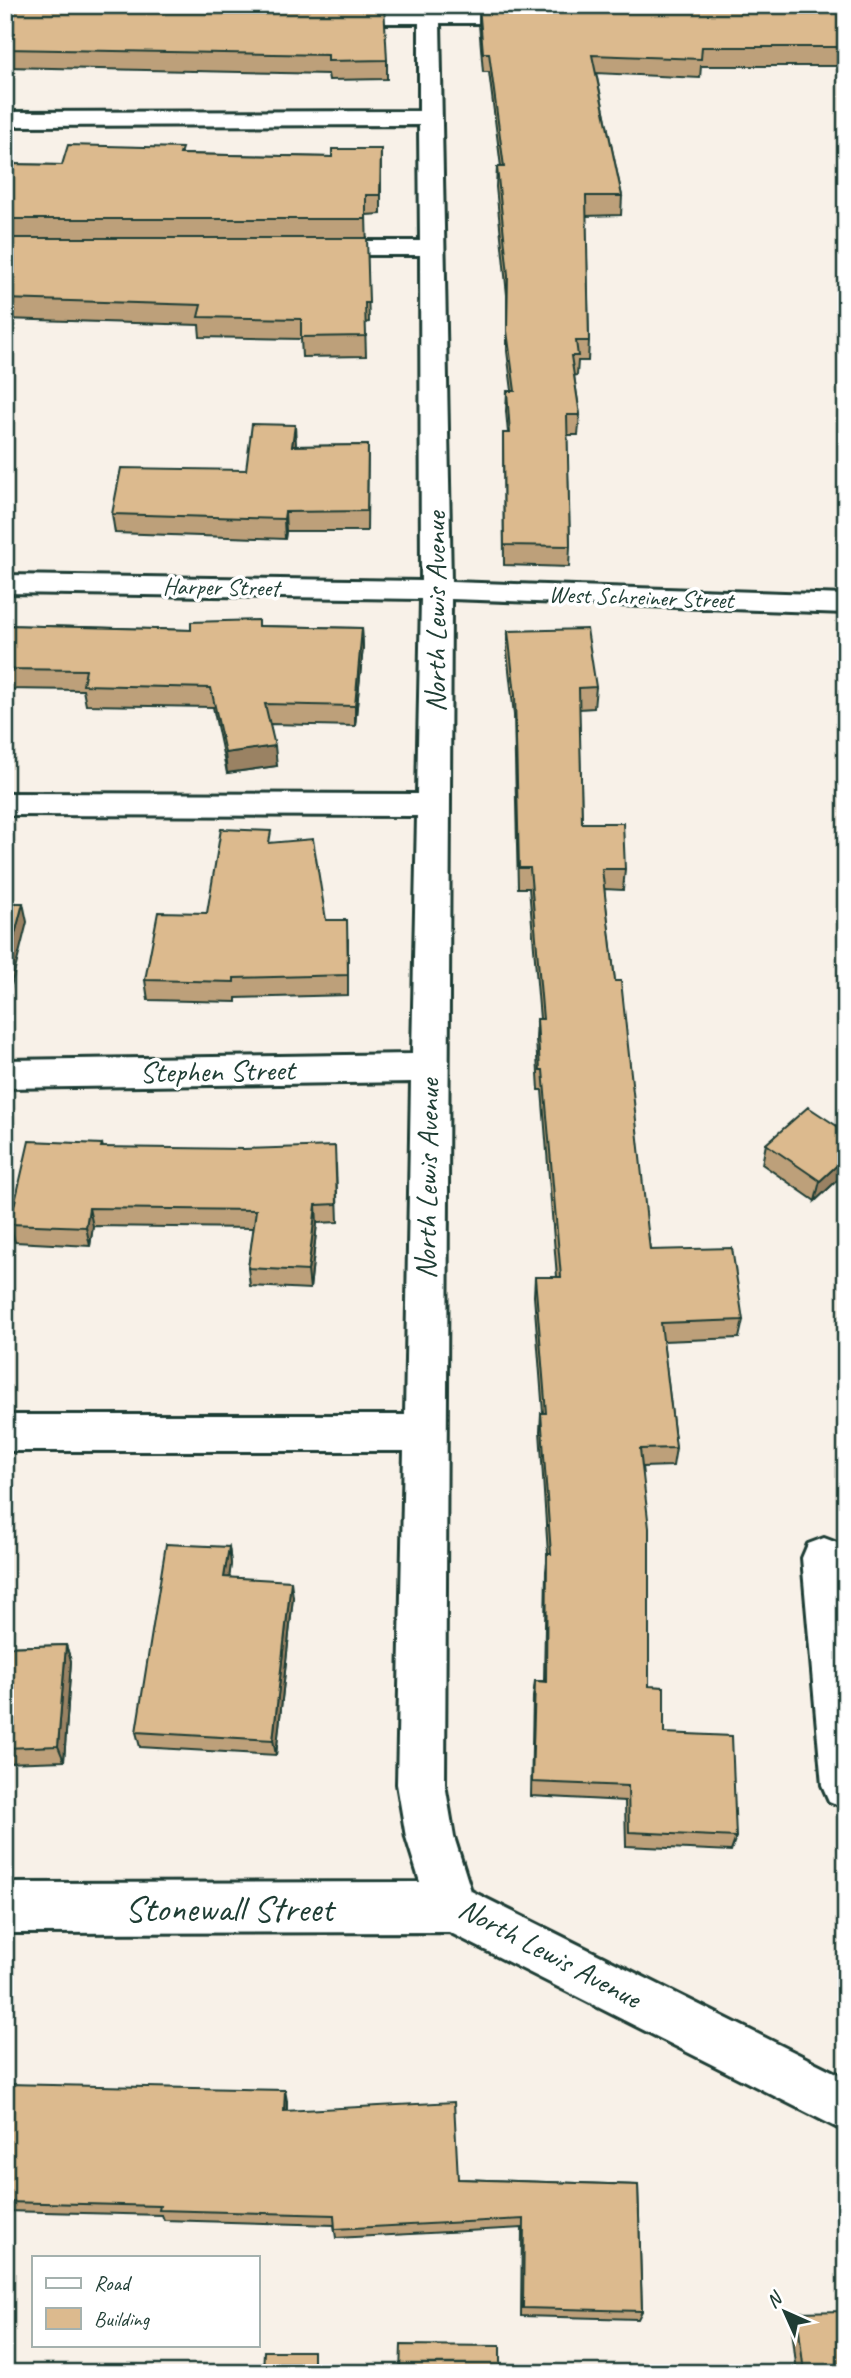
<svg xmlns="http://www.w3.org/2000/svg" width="851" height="2378" font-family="Caveat,sans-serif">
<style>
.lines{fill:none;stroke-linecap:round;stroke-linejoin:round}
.minor-casing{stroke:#1f3d34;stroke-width:6}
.minor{fill:#fff;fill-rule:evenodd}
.wall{fill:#bda07a;stroke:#1f3d34;stroke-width:2}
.shaded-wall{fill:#9a8263;stroke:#1f3d34;stroke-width:2}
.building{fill:#dcba8e;stroke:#1f3d34;stroke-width:2}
.labels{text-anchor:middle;stroke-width:7;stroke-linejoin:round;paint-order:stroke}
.far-street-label{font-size:24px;fill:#1f3d34;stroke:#fff}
.street-label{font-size:30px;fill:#1f3d34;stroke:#fff}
.near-street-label{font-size:37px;fill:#1f3d34;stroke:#fff}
</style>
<rect width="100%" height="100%" fill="#f8f1e8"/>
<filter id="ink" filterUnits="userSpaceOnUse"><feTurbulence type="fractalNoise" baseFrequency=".0143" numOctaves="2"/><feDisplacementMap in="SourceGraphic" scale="14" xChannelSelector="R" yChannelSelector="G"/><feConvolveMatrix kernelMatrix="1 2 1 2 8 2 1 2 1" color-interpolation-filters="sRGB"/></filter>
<g filter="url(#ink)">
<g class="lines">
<defs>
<path id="minor" d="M 419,5 L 439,5 L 440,11 L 532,11 L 543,17 L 532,23 L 440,23 L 451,582 L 846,595 L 846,613 L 451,599 L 445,1784 L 454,1837 L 471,1891 L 846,2078 L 846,2132 L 449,1932 L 5,1933 L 5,1883 L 420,1882 L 406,1837 L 397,1784 L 404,1451 L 5,1451 L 5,1415 L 405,1415 L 411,1082 L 5,1088 L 5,1060 L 412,1054 L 417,816 L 5,815 L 5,793 L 417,794 L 421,599 L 5,593 L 5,575 L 421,581 L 420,255 L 314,255 L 305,253 L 302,248 L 305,243 L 314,241 L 420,241 L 419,125 L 5,126 L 5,112 L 419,111 L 419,23 L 333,23 L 322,17 L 333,11 L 419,11 Z
M 824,1538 L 840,1544 L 846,1557 L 846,1808 L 829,1801 L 822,1785 L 802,1558 L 808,1544 Z"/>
</defs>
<use href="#minor" class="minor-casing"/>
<use href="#minor" class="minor"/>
</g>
<path class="wall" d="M 5,5 L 387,60 L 387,79 L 329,80 L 328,74 L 5,67 Z
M 478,5 L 846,5 L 846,66 L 701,66 L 700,78 L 596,73 L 622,196 L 621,215 L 586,216 L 589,341 L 588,361 L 578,361 L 577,375 L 574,376 L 580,415 L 578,435 L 567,435 L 570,546 L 569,567 L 504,565 L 503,433 L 508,433 L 506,411 L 507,391 L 512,391 L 507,351 L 507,295 L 496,187 L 497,167 L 501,167 L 489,72 L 483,72 L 479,24 L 479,6 L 478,6 Z
M 381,149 L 381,214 L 366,215 L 369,322 L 365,323 L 366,356 L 302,357 L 301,339 L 200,337 L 199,325 L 5,319 L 5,164 L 62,165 L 182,154 L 332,157 Z
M 368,445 L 367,531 L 286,531 L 285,539 L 115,533 L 112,514 L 246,470 L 296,446 Z
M 5,625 L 191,630 L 258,626 L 362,628 L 363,647 L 355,726 L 270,724 L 277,766 L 227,773 L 213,707 L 86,705 L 83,690 L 5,689 Z
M 508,631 L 596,687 L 594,708 L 579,709 L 582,823 L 625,869 L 623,890 L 604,889 L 615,981 L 650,1250 L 743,1320 L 739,1338 L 663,1341 L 676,1448 L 673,1466 L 642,1467 L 649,1686 L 664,1733 L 736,1837 L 731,1851 L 626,1846 L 625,1801 L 531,1796 L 533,1697 L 535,1681 L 544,1681 L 546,1571 L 548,1554 L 540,1431 L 541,1413 L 543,1413 L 534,1296 L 535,1277 L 557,1277 L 542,1090 L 539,1090 L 536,1039 L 537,1019 L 540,1019 L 529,888 L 518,888 L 514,715 L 507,652 Z
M 272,843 L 326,920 L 348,939 L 348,995 L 236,998 L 236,1002 L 148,1000 L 145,980 Z
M 846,1132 L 846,1172 L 815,1201 L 762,1164 L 766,1144 Z
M 102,1144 L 103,1147 L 336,1164 L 338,1222 L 317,1223 L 310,1289 L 250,1286 L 248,1268 L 254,1228 L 93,1226 L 90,1246 L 15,1242 L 10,1224 Z
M 229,1547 L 231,1564 L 229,1577 L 293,1597 L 276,1755 L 140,1747 L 136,1732 Z
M 66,1645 L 71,1661 L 64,1761 L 5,1763 L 5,1647 Z
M 5,2084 L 287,2101 L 287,2111 L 458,2179 L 638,2185 L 642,2311 L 638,2319 L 521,2316 L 522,2228 L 336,2238 L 334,2225 L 164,2220 L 162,2215 L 5,2211 Z
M 797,2312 L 846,2373 L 797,2373 L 791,2320 Z"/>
<path class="shaded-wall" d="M 295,425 L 296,444 L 293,466 L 292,446 Z
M 285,512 L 286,531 L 285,539 L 284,519 Z
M 362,628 L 363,647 L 355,726 L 355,706 Z
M 275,746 L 277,766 L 227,773 L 225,753 Z
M 23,903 L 27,922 L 6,1006 L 5,973 Z
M 846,1157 L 846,1172 L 815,1201 L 820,1181 Z
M 316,1205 L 317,1223 L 310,1289 L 308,1271 Z
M 89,1208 L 93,1226 L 90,1246 L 86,1227 Z
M 229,1547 L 231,1564 L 227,1594 L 224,1577 Z
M 291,1581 L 293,1597 L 276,1755 L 273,1740 Z
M 66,1645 L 71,1661 L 64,1761 L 58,1746 Z
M 285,2090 L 287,2101 L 286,2122 L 284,2111 Z"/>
<path class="building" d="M 5,5 L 384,5 L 387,60 L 328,61 L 328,55 L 5,49 Z
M 479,5 L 846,5 L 846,47 L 702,47 L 701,59 L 592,55 L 622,196 L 586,196 L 589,341 L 576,341 L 578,356 L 571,356 L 580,415 L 567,415 L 570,546 L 504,545 L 503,433 L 510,433 L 507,391 L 515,391 L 507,331 L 508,275 L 497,167 L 504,167 L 489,53 L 483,53 Z
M 68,145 L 182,148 L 180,154 L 332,157 L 332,149 L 381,149 L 380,195 L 366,195 L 366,219 L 5,219 L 5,164 L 62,165 Z
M 5,238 L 367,238 L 369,303 L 365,303 L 366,336 L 301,337 L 301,319 L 198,317 L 201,305 L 5,299 Z
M 252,424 L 295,425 L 292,446 L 368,445 L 367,511 L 285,512 L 284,519 L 112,514 L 121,468 L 246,470 Z
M 258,620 L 258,626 L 362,628 L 355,706 L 265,704 L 275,746 L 225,753 L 211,688 L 83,685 L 86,670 L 5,669 L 5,625 L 191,630 L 191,622 Z
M 587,629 L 596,687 L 579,688 L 582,823 L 623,823 L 625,869 L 602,869 L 615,981 L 621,981 L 650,1250 L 732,1248 L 743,1320 L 661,1323 L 676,1448 L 640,1449 L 649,1528 L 649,1686 L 664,1687 L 664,1733 L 732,1736 L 736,1837 L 629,1832 L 628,1786 L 532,1782 L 535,1681 L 546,1682 L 547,1554 L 551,1554 L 541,1413 L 546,1413 L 535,1277 L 561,1277 L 543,1070 L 540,1070 L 537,1019 L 543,1019 L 530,868 L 519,868 L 515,695 L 508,631 Z
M 221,829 L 271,831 L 269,843 L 313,839 L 326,920 L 347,920 L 348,975 L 234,978 L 234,982 L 145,980 L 158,912 L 207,913 Z
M 5,903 L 23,903 L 5,973 Z
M 808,1107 L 846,1132 L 846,1157 L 820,1181 L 766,1144 Z
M 29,1141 L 102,1144 L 101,1147 L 244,1149 L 335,1146 L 337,1204 L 316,1205 L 308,1271 L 248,1268 L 256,1210 L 89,1208 L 86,1227 L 10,1224 Z
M 166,1544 L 229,1547 L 224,1577 L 291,1581 L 273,1740 L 136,1732 Z
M 66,1645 L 58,1746 L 5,1748 L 5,1647 Z
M 5,2084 L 285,2090 L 284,2111 L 454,2102 L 458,2179 L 638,2185 L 642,2311 L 523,2308 L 524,2219 L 335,2229 L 334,2215 L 159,2210 L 160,2206 L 5,2202 Z
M 846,2311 L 846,2373 L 804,2373 L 797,2312 Z
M 401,2345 L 500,2346 L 500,2373 L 400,2373 Z
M 264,2351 L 313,2351 L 313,2373 L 263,2373 Z"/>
</g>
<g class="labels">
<g class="far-street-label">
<text transform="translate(221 587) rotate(1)" y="8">Harper Street</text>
<text transform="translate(641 597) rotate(2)" y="8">West Schreiner Street</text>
</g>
<g class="street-label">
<text transform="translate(435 612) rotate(-90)" y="10">North Lewis Avenue</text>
<text transform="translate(217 1071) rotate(-1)" y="10">Stephen Street</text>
<text transform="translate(427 1179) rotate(-89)" y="10">North Lewis Avenue</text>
<text transform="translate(550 1953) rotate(28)" y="10">North Lewis Avenue</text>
</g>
<g class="near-street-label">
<text x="229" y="1921">Stonewall Street</text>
</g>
</g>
<rect width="851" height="2378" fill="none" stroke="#fff" stroke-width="28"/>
<rect x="14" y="14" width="823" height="2350" fill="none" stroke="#1f3d34" stroke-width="2.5" filter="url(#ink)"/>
<rect x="32" y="2256" width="228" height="91" fill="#ffffff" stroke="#a5b1ae" stroke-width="2"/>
<rect x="46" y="2278" width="35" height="10" fill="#ffffff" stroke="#a5b1ae" stroke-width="2"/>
<text x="94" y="2290" font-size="21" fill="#1f3d34">Road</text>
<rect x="46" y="2308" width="35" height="21" fill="#dcba8e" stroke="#a5b1ae" stroke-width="2"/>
<text x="94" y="2326" font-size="21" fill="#1f3d34">Building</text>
<g transform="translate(785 2312) rotate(315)" stroke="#ffffff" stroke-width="5" paint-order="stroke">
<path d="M0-5L12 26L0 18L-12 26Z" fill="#1f3d34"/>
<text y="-10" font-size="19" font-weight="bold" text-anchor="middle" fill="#1f3d34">N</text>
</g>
</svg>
